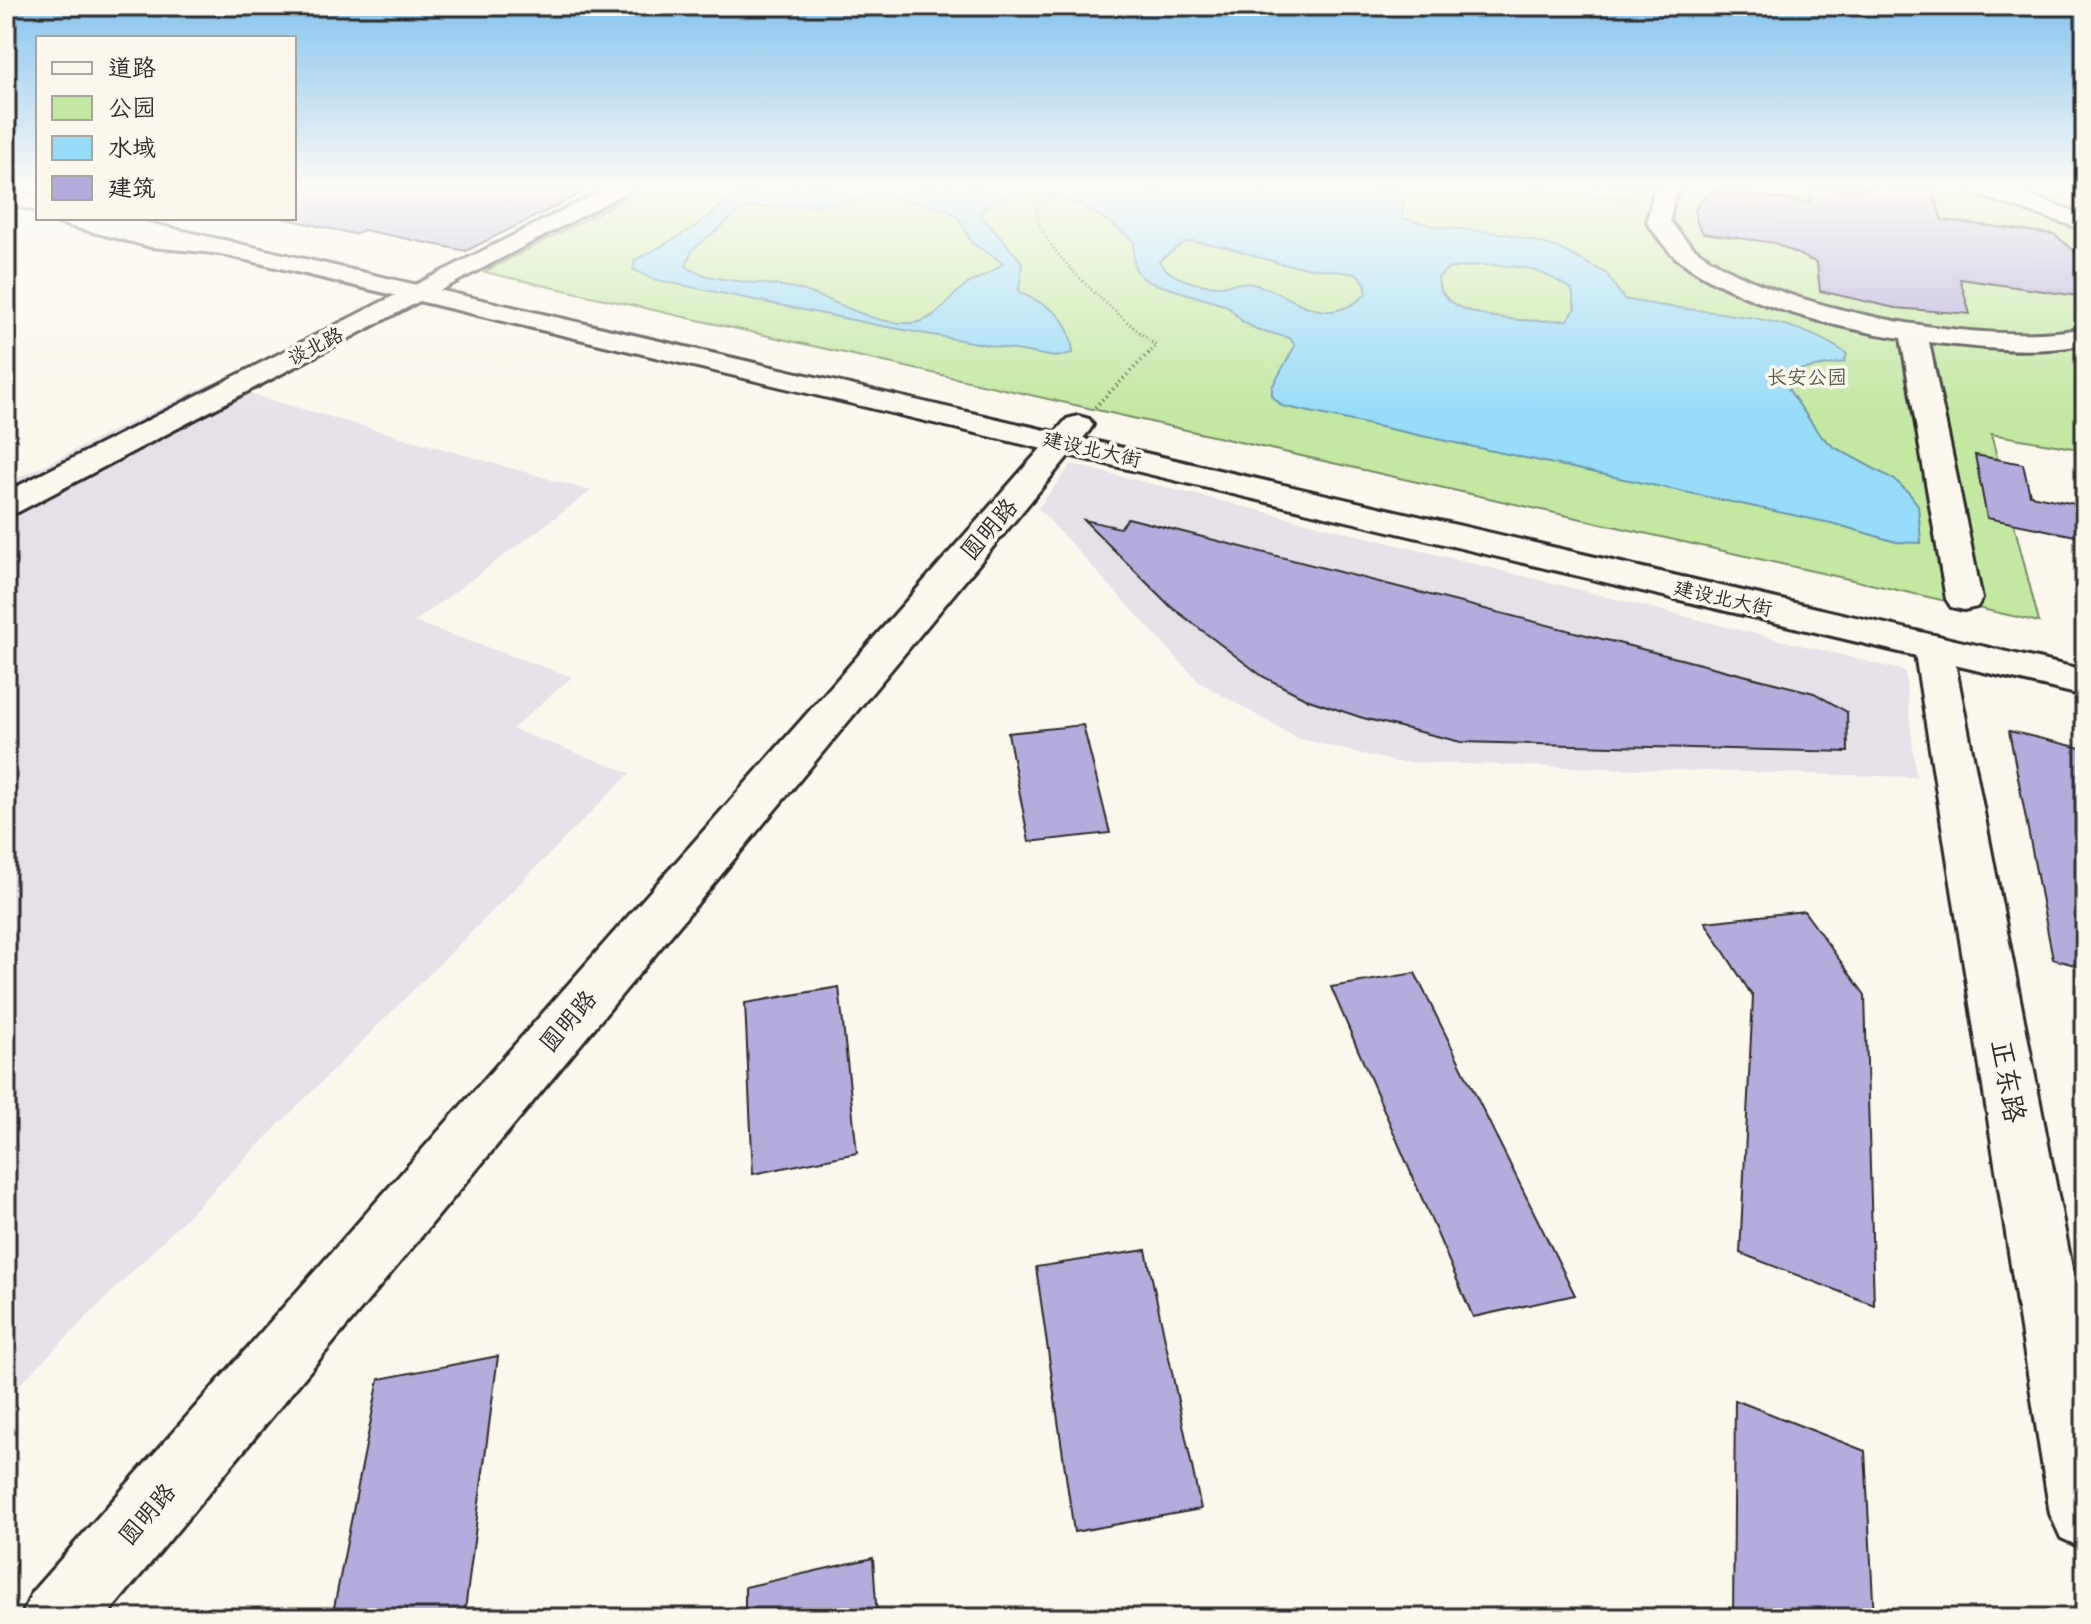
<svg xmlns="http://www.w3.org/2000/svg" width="2091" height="1624" font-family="'Shantell Sans','LXGW WenKai TC',sans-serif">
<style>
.built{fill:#e6e0e8}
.green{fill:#c2e8a2;stroke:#768a66;stroke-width:2}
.water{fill:#97dbf9;stroke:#6c95a7;stroke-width:2;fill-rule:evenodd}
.building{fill:#b5acde;stroke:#2b2b2b;stroke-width:2}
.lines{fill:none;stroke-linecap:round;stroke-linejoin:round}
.minor-casing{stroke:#2b2b2b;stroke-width:6}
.major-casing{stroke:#2b2b2b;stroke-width:6}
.path-far1{stroke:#2b2b2b;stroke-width:3;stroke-dasharray:1 3;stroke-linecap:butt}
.path{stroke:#2b2b2b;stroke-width:4;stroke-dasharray:1 4;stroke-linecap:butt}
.minor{fill:#fbf7ec;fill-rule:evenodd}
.major{fill:#fbf7ec;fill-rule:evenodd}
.labels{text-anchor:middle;stroke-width:7;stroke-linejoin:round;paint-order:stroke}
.far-street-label{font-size:20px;fill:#2b2b2b;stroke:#fbf7ec}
.far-park-label{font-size:20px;fill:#515a49;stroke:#fbf7ec}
.street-label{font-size:24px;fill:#2b2b2b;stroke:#fbf7ec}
.near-street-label{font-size:28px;fill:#2b2b2b;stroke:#fbf7ec}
</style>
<rect width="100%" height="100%" fill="#fbf7ec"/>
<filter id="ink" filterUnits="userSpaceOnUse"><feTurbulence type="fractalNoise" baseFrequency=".0125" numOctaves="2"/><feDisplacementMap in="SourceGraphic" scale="16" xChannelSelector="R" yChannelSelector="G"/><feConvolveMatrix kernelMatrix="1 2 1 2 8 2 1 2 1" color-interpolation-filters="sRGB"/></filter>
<g filter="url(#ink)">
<path class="built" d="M 211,383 L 591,491 L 414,622 L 572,677 L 512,729 L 630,773 L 6,1398 L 6,484 Z
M 1072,464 L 1905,671 L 1916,777 L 1396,762 L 1297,738 L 1199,682 L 1038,508 Z"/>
<path class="green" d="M 646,188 L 2085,188 L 2085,450 L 1991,434 L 2039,622 L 484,272 Z"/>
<path class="water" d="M 731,188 L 1072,188 C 1112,196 1132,188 1170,188 C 1232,188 1294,190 1355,192 C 1372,193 1387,188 1404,188 L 1402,218 L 1434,226 L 1507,234 L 1556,247 L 1606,273 L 1624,299 C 1699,316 1783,308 1847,354 L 1844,362 L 1794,371 L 1787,379 L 1789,390 L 1820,435 L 1834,447 L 1895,480 L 1909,493 L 1918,505 L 1921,543 L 1896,542 L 1835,524 L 1282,406 L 1272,396 L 1272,387 L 1295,346 L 1290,338 L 1256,329 L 1243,322 L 1227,306 L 1149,282 C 1131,272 1133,260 1134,242 C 1095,206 1026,170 980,212 L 983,218 L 1022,262 L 1019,292 C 1051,308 1069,313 1073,353 L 1055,357 L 882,326 L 652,279 L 633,269 L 635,260 C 670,242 707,224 733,193 ZM 884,195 L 950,211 L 960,220 L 972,243 L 1003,263 C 992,274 979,277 966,285 C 947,298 938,321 912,323 C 871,326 833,297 794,288 C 767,282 706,283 686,266 L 692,250 L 744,208 L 831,204 ZM 1192,241 L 1226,247 L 1282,264 L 1357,274 L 1366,284 L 1366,294 C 1320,337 1287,285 1244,283 C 1236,282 1228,286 1219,286 C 1199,286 1169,279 1159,261 L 1182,244 ZM 1481,265 C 1524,266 1536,266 1572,290 L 1575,309 L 1567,320 C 1535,322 1438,322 1438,278 L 1447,269 Z"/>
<path class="building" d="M 294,188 L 592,188 L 466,251 L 364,230 L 354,234 L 282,218 L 294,218 Z
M 1810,188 L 1922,188 L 1933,191 L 1942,220 L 2054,234 L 2085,260 L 2085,297 L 1960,279 L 1970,314 L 1895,308 L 1820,291 L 1817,263 L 1775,243 L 1703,233 L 1697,223 L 1695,211 L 1700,201 L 1714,190 L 1811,203 Z
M 1975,455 L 2023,464 L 2030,495 L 2085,506 L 2085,538 L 1987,518 Z
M 1128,518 L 1814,693 L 1847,712 L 1848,752 L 1461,742 L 1363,718 L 1309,700 L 1262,676 L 1170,606 L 1084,520 L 1120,528 Z
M 1083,725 L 1110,833 L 1029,842 L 1008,733 Z
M 2009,731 L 2085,749 L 2085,968 L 2053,959 Z
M 1804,911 L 1865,995 L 1874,1305 L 1740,1253 L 1753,997 L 1705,922 Z
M 1415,973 L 1575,1295 L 1473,1317 L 1331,987 Z
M 839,987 L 857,1153 L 753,1174 L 745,1003 Z
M 1146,1250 L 1201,1509 L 1074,1532 L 1036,1267 Z
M 498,1356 L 464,1618 L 332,1618 L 379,1379 Z
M 1735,1400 L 1865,1451 L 1874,1618 L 1733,1618 Z
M 873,1558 L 877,1618 L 745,1618 L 745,1587 Z"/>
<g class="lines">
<defs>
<path id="minor" d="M 607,188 L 635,188 L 18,512 L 6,515 L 6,492 Z
M 1658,188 L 1685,188 L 1674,197 L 1670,221 C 1677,230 1685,241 1694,248 C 1773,310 1988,348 2085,328 L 2085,344 C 2035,355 1979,348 1929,342 L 1982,599 L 1977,607 L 1964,610 L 1951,607 L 1946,599 L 1901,338 C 1830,327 1737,303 1679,260 C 1666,250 1656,235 1647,222 L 1653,194 Z
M 1969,188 L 2007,188 L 2085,215 L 2085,230 L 1972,193 Z
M 55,218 L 93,218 L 151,233 L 224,240 L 232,242 L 236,247 L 232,252 L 224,254 L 151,247 L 58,223 Z
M 1078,416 L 1089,419 L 1093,425 L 1089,431 L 105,1618 L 21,1618 L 32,1592 L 1067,419 Z
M 1933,635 L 1946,638 L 1952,647 L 2085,1335 L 2085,1549 L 2061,1538 L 2050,1514 L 1914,647 L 1920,638 Z"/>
<path id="major" d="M 6,190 L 38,197 L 38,211 L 6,204 Z
M 87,218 L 127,218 L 2085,670 L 2085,696 L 98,225 L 90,223 Z"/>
</defs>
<use href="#minor" class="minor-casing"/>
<use href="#major" class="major-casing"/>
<path class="path-far1" d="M 1066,188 L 1038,205 C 1025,241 1129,323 1156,346 L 1147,355
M 1507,188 L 1638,199"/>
<path class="path" d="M 1095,407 L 1149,353"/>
<use href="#minor" class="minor"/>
<use href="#major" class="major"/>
</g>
</g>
<linearGradient id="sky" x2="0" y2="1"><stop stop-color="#87c4ef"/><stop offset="0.45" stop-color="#fdfbf6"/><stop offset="1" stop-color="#fdfbf6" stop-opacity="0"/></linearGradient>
<rect width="2091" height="416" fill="url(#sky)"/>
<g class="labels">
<g class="far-street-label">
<text transform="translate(315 346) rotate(-27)" y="7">谈北路</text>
<text transform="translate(1092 449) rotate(13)" y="7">建设北大街</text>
<text transform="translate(1723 598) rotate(13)" y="7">建设北大街</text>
</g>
<g class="far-park-label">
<text x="1807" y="384">长安公园</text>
</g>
<g class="street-label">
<text transform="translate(989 529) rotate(-49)" y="8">圆明路</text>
<text transform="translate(568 1021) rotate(-49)" y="8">圆明路</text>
<text transform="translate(147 1514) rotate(-49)" y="8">圆明路</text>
</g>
<g class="near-street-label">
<text transform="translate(2009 1081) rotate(80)" y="10">正东路</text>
</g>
</g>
<rect width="2091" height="1624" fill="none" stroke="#fbf7ec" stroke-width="32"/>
<rect x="16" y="16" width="2059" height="1592" fill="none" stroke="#2b2b2b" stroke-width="3" filter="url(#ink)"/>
<rect x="36" y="36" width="260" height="184" fill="#fbf7ec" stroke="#a8a59f" stroke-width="2"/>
<rect x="52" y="62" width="40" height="12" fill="#fbf7ec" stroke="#a8a59f" stroke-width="2"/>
<text x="108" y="76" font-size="24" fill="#2b2b2b">道路</text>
<rect x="52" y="96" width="40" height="24" fill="#c2e8a2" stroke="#a8a59f" stroke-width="2"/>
<text x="108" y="116" font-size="24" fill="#2b2b2b">公园</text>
<rect x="52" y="136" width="40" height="24" fill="#97dbf9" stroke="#a8a59f" stroke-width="2"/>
<text x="108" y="156" font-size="24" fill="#2b2b2b">水域</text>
<rect x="52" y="176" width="40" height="24" fill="#b5acde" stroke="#a8a59f" stroke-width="2"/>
<text x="108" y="196" font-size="24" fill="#2b2b2b">建筑</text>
</svg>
